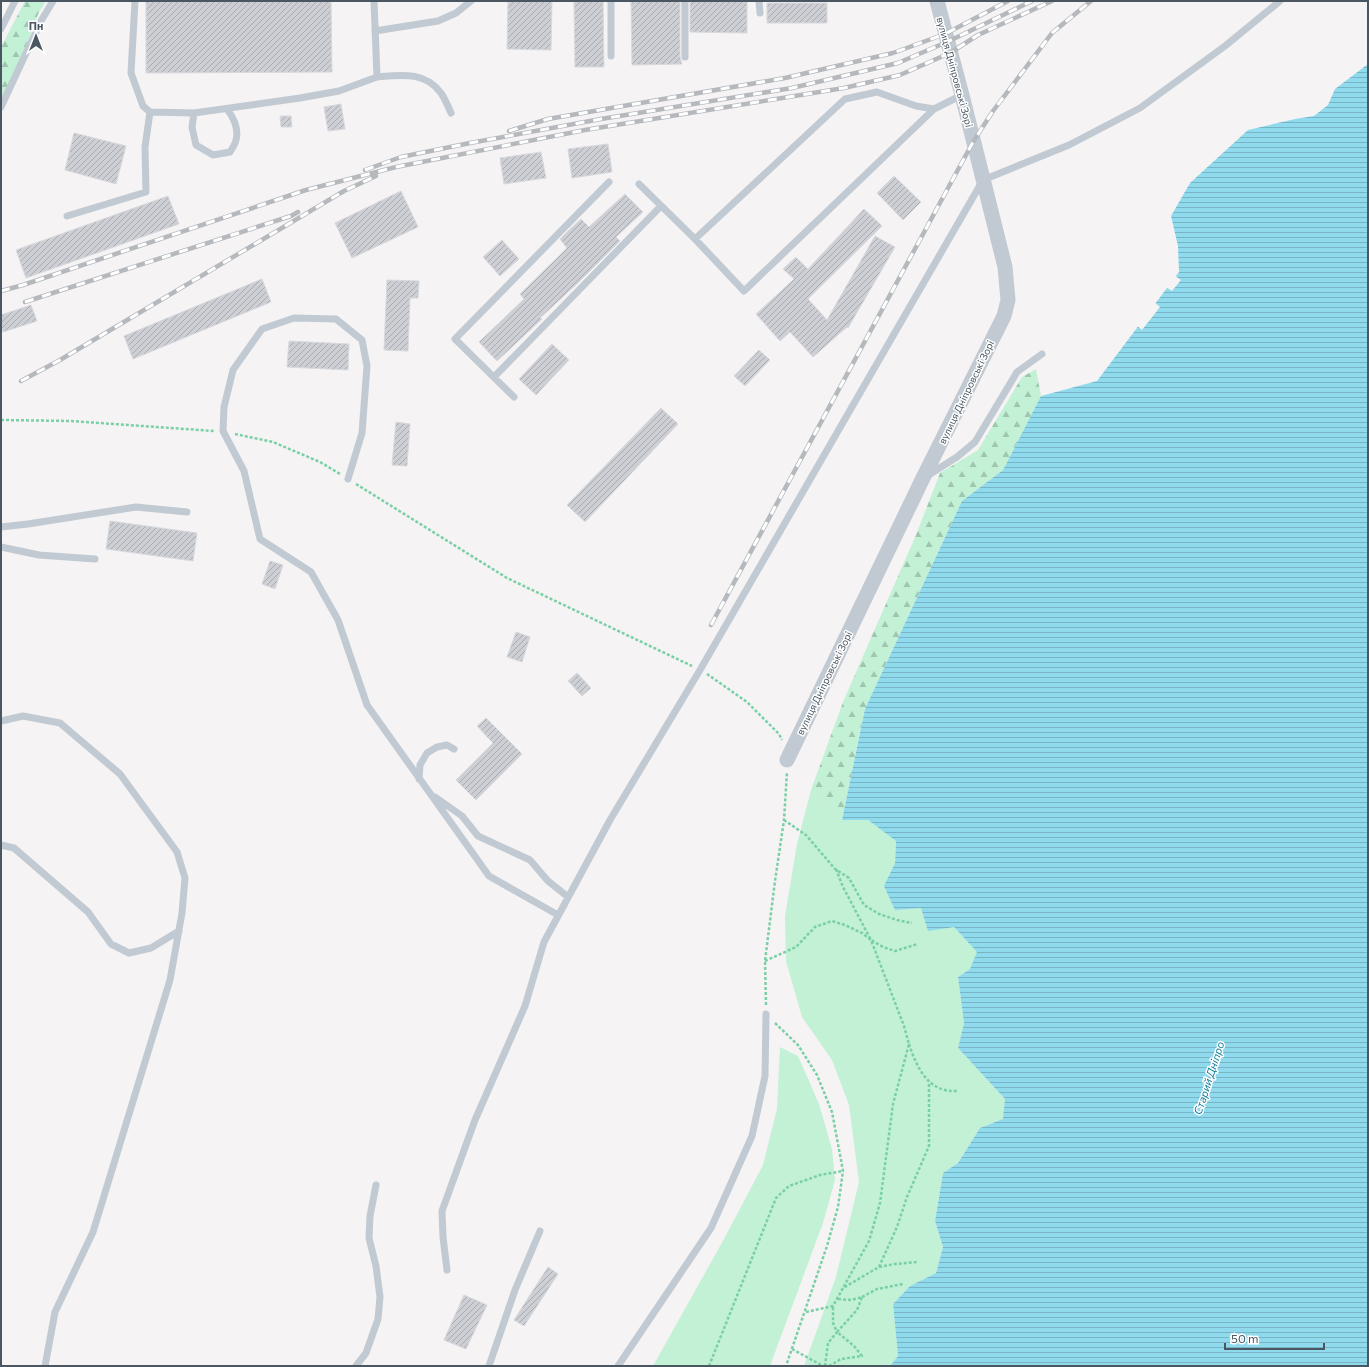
<svg xmlns="http://www.w3.org/2000/svg" width="1369" height="1367" font-family="Commissioner,sans-serif">
<style>
.grass{fill:#c3f1d5}
.forest{fill:url(#forest-firs)}
.water{fill:url(#water-rules)}
.pier{fill:#f5f3f3}
.building{fill:url(#building-hatch);stroke:#d7d9de}
.lines{fill:none;stroke-linecap:round;stroke-linejoin:round}
.path{stroke:#7ad0a6;stroke-width:2.5;stroke-dasharray:3 2;stroke-linecap:butt}
.lane{stroke:#c1cad2;stroke-width:7}
.street{stroke:#c1cad2;stroke-width:15}
.rail-casing{stroke:#b5b8bd;stroke-width:4.5}
.rail{stroke:#fff;stroke-width:3;stroke-dasharray:9;stroke-linecap:butt}
.labels{text-anchor:middle;stroke-width:3;stroke-linejoin:round;paint-order:stroke}
.street-label{font-size:10px;fill:#4a5661;stroke:#fff}
.water-label{font-size:11px;font-style:italic;fill:#0c7c9b;stroke:#fff}
</style>
<defs>
<pattern id="forest-firs" width="22" height="20" patternUnits="userSpaceOnUse"><rect width="22" height="20" fill="#c3f1d5"/><path d="M5 1l3.5 6h-7zM16 11l3.5 6h-7z" fill="#a0c6b0"/></pattern>
<pattern id="water-rules" width="6" height="5" patternUnits="userSpaceOnUse"><rect width="6" height="5" fill="#90daee"/><path d="M0 2.5h6" fill="none" stroke="#78b4c4"/></pattern>
<pattern id="building-hatch" width="6" height="6" patternUnits="userSpaceOnUse"><rect width="6" height="6" fill="#cdcfd5"/><path d="M-1 1l2-2M0 6l6-6M5 7l2-2" fill="none" stroke="#a8abb0"/></pattern>
</defs>
<rect width="100%" height="100%" fill="#f5f3f3"/>
<path class="grass" d="M 811,790 L 842,820 L 868,820 L 896,841 L 895,863 L 885,886 L 954,927 L 978,952 L 970,969 L 958,977 L 964,1023 L 958,1048 L 1005,1099 L 1004,1119 L 980,1128 L 958,1163 L 943,1173 L 935,1221 L 943,1247 L 936,1273 L 910,1286 L 893,1304 L 898,1356 L 890,1366 L 804,1366 L 836,1277 L 859,1182 L 849,1105 L 832,1060 L 802,1017 L 786,961 L 785,916 L 797,844 Z
M 780,1047 L 798,1056 L 819,1104 L 832,1149 L 835,1180 L 823,1223 L 770,1366 L 653,1366 L 724,1239 L 763,1165 L 777,1109 Z"/>
<path class="forest" d="M 25,1 L 46,1 L 39,12 L 13,79 L 1,104 L 1,47 Z
M 1036,369 L 1041,396 L 1003,470 L 962,501 L 865,709 L 842,820 L 811,790 L 843,702 L 916,535 L 940,473 L 978,450 L 1022,377 Z"/>
<path class="water" d="M 1368,64 L 1368,1366 L 890,1366 L 898,1356 L 893,1304 L 910,1286 L 936,1273 L 943,1247 L 935,1221 L 943,1173 L 958,1163 L 980,1128 L 1003,1119 L 1005,1099 L 958,1048 L 964,1023 L 958,977 L 970,969 L 977,952 L 954,927 L 928,931 L 921,908 L 895,910 L 884,886 L 895,863 L 896,841 L 868,820 L 842,820 L 865,709 L 962,501 L 1003,470 L 1041,396 L 1097,381 L 1179,272 L 1178,246 L 1171,216 L 1190,183 L 1248,130 L 1295,119 L 1314,116 L 1328,105 L 1335,89 Z"/>
<path class="pier" d="M 1174,275 L 1181,280 L 1172,291 L 1166,287 Z
M 1154,302 L 1160,307 L 1142,330 L 1136,325 Z"/>
<path class="building" d="M 146,1 L 331,1 L 332,72 L 146,73 Z
M 508,1 L 552,1 L 551,50 L 507,49 Z
M 574,1 L 603,1 L 604,67 L 575,67 Z
M 644,1 L 680,1 L 680,57 L 682,64 L 632,65 L 631,2 Z
M 690,1 L 747,1 L 747,33 L 690,32 Z
M 767,3 L 827,3 L 827,23 L 767,23 Z
M 341,104 L 345,129 L 328,131 L 324,107 Z
M 280,116 L 291,116 L 292,127 L 281,127 Z
M 74,133 L 126,146 L 116,184 L 65,170 Z
M 608,144 L 612,172 L 572,178 L 568,149 Z
M 541,152 L 546,178 L 504,184 L 500,158 Z
M 894,176 L 921,202 L 903,220 L 877,193 Z
M 401,191 L 418,227 L 352,258 L 335,223 Z
M 625,194 L 643,212 L 616,237 L 620,241 L 579,282 L 540,318 L 542,319 L 497,361 L 479,342 L 524,299 L 520,294 L 567,248 L 560,239 L 567,232 L 581,219 L 589,227 Z
M 168,196 L 179,224 L 26,278 L 16,250 Z
M 864,209 L 882,226 L 808,299 L 827,320 L 875,236 L 895,247 L 848,328 L 847,327 L 813,357 L 790,332 L 780,341 L 756,314 L 794,279 L 783,269 L 796,257 L 808,269 Z
M 502,240 L 519,259 L 500,276 L 483,257 Z
M 262,279 L 271,302 L 133,359 L 124,336 Z
M 387,280 L 419,281 L 418,298 L 410,298 L 408,351 L 384,350 Z
M 31,305 L 37,321 L 3,332 L 1,326 L 1,315 Z
M 289,341 L 349,344 L 348,370 L 287,367 Z
M 552,344 L 569,360 L 536,395 L 519,379 Z
M 759,350 L 770,360 L 745,386 L 734,376 Z
M 661,408 L 678,424 L 585,522 L 567,505 Z
M 396,422 L 410,424 L 407,466 L 392,465 Z
M 110,521 L 197,533 L 193,561 L 106,549 Z
M 270,561 L 283,565 L 275,589 L 262,584 Z
M 516,632 L 530,637 L 522,662 L 507,657 Z
M 577,673 L 591,688 L 582,696 L 568,681 Z
M 486,718 L 522,754 L 476,800 L 456,780 L 493,743 L 477,726 Z
M 548,1267 L 558,1274 L 524,1326 L 514,1320 Z
M 464,1295 L 487,1305 L 466,1349 L 444,1340 Z"/>
<g class="lines">
<path class="path" d="M 1,420 L 71,421 L 214,431
M 235,434 L 273,442 L 320,462 L 340,474
M 356,484 L 507,578 L 692,666
M 707,674 L 747,702 L 779,734 L 782,740
M 784,820 L 806,835 L 835,869 L 849,878 L 864,905 L 879,914 L 897,920 L 912,923
M 836,869 L 843,887 L 871,940 L 883,947 L 895,951 L 918,944
M 765,961 L 796,947 L 815,927 L 832,921 L 845,925 L 862,933 L 871,940 L 904,1026 L 909,1044 L 893,1104 L 880,1203 L 869,1241 L 843,1288
M 766,1005 L 765,961 L 775,881 L 784,820 L 787,772
M 775,1023 L 798,1045 L 817,1075 L 832,1112 L 843,1171 L 838,1207 L 827,1246 L 786,1366
M 909,1044 C 917,1068 928,1093 958,1091
M 879,1267 L 897,1227 L 907,1197 L 929,1146 L 929,1082
M 862,1297 L 877,1289 L 903,1284
M 806,1312 L 833,1306 L 843,1288 L 879,1267 L 895,1264 L 918,1262
M 792,1349 L 823,1366
M 709,1366 L 776,1198 L 789,1186 L 820,1175 L 843,1171
M 825,1366 L 828,1343 L 837,1332 L 833,1323 L 833,1306
M 829,1366 L 841,1359 L 862,1356 L 854,1346 L 837,1332 L 857,1310 L 862,1297 L 851,1300 L 837,1299"/>
<path class="lane" d="M 135,1 L 131,73 L 143,106 L 150,112 L 194,113 L 300,98 L 339,91 L 377,77 L 374,1
M 611,1 L 611,56
M 685,1 L 685,57
M 759,1 L 760,13
M 1,29 L 15,1
M 375,31 L 438,21 L 456,13 L 471,1
M 377,77 C 401,75 425,71 441,93 C 445,99 448,106 451,113
M 1,107 L 41,21 L 53,1
M 194,113 L 192,127 L 196,145 L 213,155 L 230,152 C 232,149 235,144 236,140 C 239,129 233,117 227,109
M 639,184 L 695,239 L 744,291 L 934,109 L 962,95
M 67,216 L 146,192 L 145,147 L 150,112
M 695,239 L 845,99 L 877,92 L 916,106 L 934,109
M 494,377 L 661,206
M 514,397 L 455,339 L 609,182
M 927,476 L 957,457 L 975,442 L 1017,372 L 1042,354
M 348,479 L 362,433 L 367,366 L 362,340 L 336,319 L 294,318 L 262,329 L 233,370 L 224,407 L 223,431 L 244,471 L 260,539 L 311,572 L 338,620 L 367,705 L 489,876 L 558,915
M 1,527 L 28,524 L 136,507 L 187,512
M 1,547 L 39,555 L 95,559
M 1,721 L 23,716 L 60,723 L 120,774 L 177,852 L 185,878 L 182,913 L 170,980 L 93,1232 L 55,1312 L 45,1366
M 419,779 L 420,765 L 427,753 L 437,747 L 447,745 L 454,749
M 435,797 L 462,816 L 478,836 L 530,860 L 548,881 L 568,897
M 1,845 L 14,848 L 88,912 L 111,944 L 129,953 L 151,948 L 179,931
M 447,1270 L 443,1237 L 442,1211 L 475,1120 L 525,1006 L 544,942 L 610,820 L 700,670 L 983,180 L 1069,145 L 1140,108 L 1225,46 L 1280,1
M 356,1366 L 366,1353 L 378,1319 L 380,1297 L 376,1266 L 369,1238 L 370,1216 L 376,1185
M 489,1366 L 515,1290 L 540,1231
M 618,1366 L 711,1228 L 752,1136 L 765,1076 L 766,1014"/>
<path class="street" d="M 787,760 L 923,478 L 1004,316 L 1008,300 L 1005,267 L 962,95 L 937,1"/>
<defs>
<path id="rail" d="M 509,131 L 548,119 L 785,78 L 893,53 L 945,34 L 1008,1
M 365,170 L 401,157 L 470,143 L 601,119 L 792,88 L 898,63 L 947,42 L 1032,1
M 1,291 L 23,285 L 306,190 L 396,167 L 585,130 L 844,88 L 900,75 L 950,53 L 978,35 L 1052,1
M 25,302 L 291,216 L 298,212
M 21,381 L 60,360 L 344,191 L 376,176
M 711,625 L 973,142 L 993,111 L 1052,33 L 1091,1"/>
</defs>
<use href="#rail" class="rail-casing"/>
<use href="#rail" class="rail"/>
</g>
<g class="labels">
<g class="street-label">
<text transform="translate(955 72) rotate(75)" y="4">вулиця Дніпровські Зорі</text>
<text transform="translate(966 392) rotate(-64)" y="4">вулиця Дніпровські Зорі</text>
<text transform="translate(824 683) rotate(-64)" y="4">вулиця Дніпровські Зорі</text>
</g>
<g class="water-label">
<text transform="translate(1209 1078) rotate(-72)" y="4">Старий Дніпро</text>
</g>
</g>
<rect width="1369" height="1367" fill="none" stroke="#4a5661" stroke-width="4"/>
<g transform="translate(36 36)" stroke="#ffffff" stroke-width="3" paint-order="stroke">
<path d="M0-3L7 15L0 10L-7 15Z" fill="#4a5661"/>
<text y="-6" font-size="11" font-weight="bold" text-anchor="middle" fill="#4a5661">Пн</text>
</g>
<path d="M1225 1343v6h99v-6" fill="none" stroke="#4a5661" stroke-width="2"/>
<text x="1231" y="1343" font-size="12" fill="#4a5661" stroke="#ffffff" stroke-width="3" paint-order="stroke">50 m</text>
</svg>
